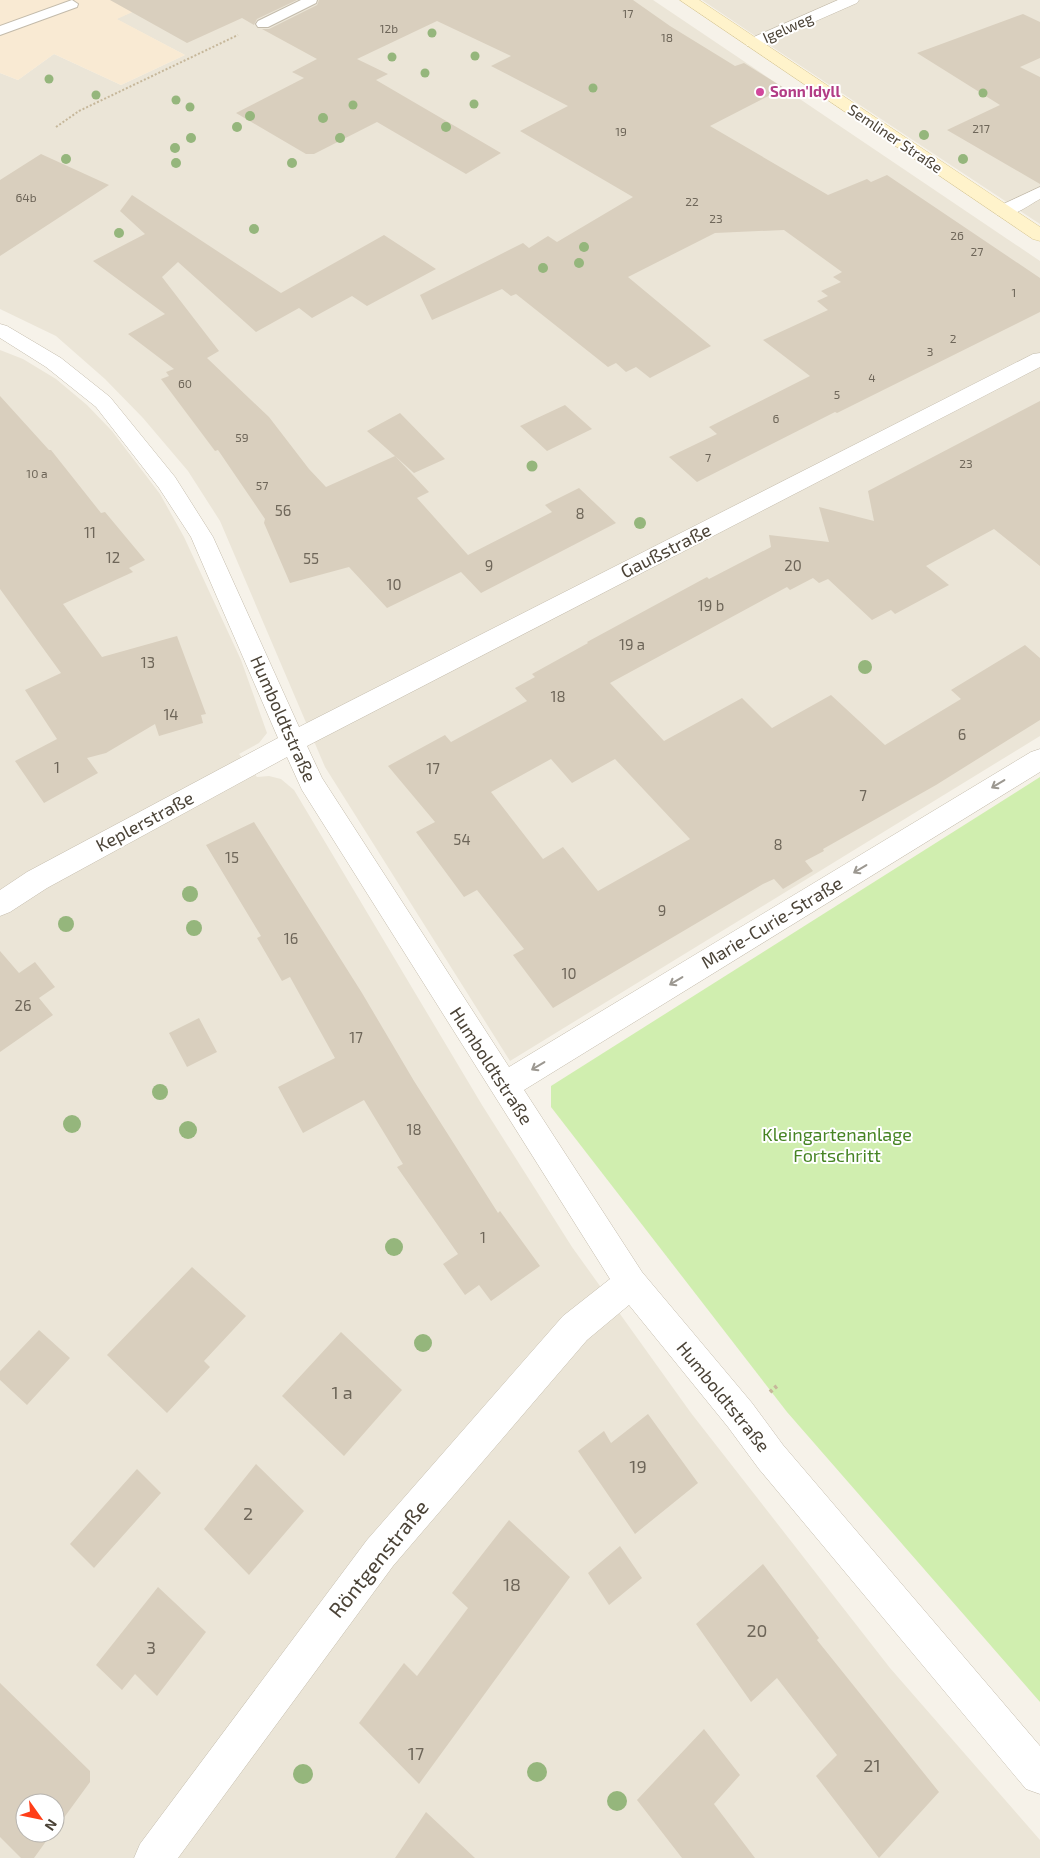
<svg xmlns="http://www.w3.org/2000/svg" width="1040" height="1858" font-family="'Exo 2',sans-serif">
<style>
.residential{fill:#ebe5d7;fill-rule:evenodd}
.commercial{fill:#f9ead3}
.green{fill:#d0eeaf}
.building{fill:#d9cfbe;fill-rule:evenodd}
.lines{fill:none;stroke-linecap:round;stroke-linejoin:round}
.lane-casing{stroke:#c3bbab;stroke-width:2}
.street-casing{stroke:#c3bbab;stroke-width:1}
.secondary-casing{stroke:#dac995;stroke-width:1}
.path-far1{stroke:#c6b79a;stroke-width:2;stroke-dasharray:2 2;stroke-linecap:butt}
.path{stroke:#c6b79a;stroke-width:4;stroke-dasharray:3 3;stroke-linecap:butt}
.lane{fill:#fff;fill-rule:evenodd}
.street{fill:#fff;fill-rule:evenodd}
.secondary{fill:#fff3cb;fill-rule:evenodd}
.tree{fill:#95b67c}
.oneway{stroke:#9c9891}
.hotel-dot{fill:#d1479c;stroke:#fff;stroke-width:2}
.labels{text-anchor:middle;stroke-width:4;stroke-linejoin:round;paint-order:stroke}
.far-number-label{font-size:12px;fill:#6e6659}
.far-street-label{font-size:15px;fill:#4b4337;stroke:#fff}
.far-hotel-label{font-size:15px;font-weight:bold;fill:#b23c85;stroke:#fff;text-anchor:start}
.number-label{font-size:15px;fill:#6e6659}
.street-label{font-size:18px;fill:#4b4337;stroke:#fff}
.park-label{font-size:18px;fill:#468423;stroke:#fff}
.near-number-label{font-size:18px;fill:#6e6659}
.near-street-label{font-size:21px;fill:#4b4337;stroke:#fff}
</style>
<rect width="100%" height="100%" fill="#f6f2e9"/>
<path class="residential" d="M 159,0 L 653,0 L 1040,261 L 1040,736 L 510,1061 L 325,767 L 220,521 L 188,471 L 143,418 L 105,379 L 56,336 L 0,309 L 0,73 L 18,80 L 54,54 L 121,85 L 185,55 L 116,19 Z
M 702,0 L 1040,0 L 1040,224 L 754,35 Z
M 0,350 L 23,359 L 56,379 L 87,405 L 112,431 L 160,494 L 184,537 L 241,660 L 267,733 L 259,743 L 239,754 L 257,777 L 269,776 L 281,779 L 294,790 L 482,1105 L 572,1247 L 691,1413 L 890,1668 L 1040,1840 L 1040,1858 L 0,1858 ZM 25,1803 L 55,1803 L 55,1833 L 25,1833 Z"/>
<path class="commercial" d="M 0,0 L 159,0 L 117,19 L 185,55 L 121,85 L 54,54 L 18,80 L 0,73 Z"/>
<path class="green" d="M 1040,777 L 1040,1702 L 787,1412 L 551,1107 L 551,1086 Z"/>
<path class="building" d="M 110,0 L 297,0 L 257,19 L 254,25 L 242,18 L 187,43 Z
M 319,0 L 633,0 L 670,26 L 735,66 L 744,63 L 784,88 L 710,126 L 828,195 L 867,179 L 871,182 L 887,175 L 1040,278 L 1040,312 L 837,413 L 835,412 L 697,482 L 669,457 L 717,434 L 709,427 L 810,376 L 763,340 L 828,310 L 817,301 L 828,296 L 821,291 L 841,282 L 833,277 L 842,272 L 784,230 L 715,233 L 628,277 L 711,346 L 650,378 L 636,367 L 626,372 L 616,363 L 608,367 L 516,294 L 511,296 L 502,289 L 432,320 L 420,295 L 523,243 L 529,248 L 548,236 L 557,242 L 633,197 L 520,131 L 568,106 L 491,66 L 511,56 L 437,21 L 357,59 L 388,74 L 376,80 L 501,153 L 466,174 L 377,122 L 314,154 L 306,154 L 236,113 L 304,78 L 292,72 L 317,59 L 262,29 L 269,29 L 317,5 Z
M 1023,14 L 1040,22 L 1040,58 L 1020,67 L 1040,77 L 1040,184 L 947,130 L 1000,105 L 917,53 Z
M 41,154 L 109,185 L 0,256 L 0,180 Z
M 132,195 L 281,293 L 384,235 L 436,269 L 367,306 L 352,296 L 312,318 L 299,308 L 256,332 L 178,262 L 162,277 L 219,351 L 207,358 L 269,417 L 309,469 L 326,487 L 395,456 L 429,492 L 417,498 L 468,555 L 552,512 L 545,505 L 579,488 L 616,523 L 481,593 L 461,572 L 387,608 L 349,567 L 290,583 L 264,523 L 265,519 L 218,450 L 215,451 L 161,379 L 169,376 L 166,372 L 174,369 L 128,334 L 165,314 L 93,261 L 145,234 L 120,211 Z
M 0,396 L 49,450 L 51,450 L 101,513 L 105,512 L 145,560 L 129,568 L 133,572 L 63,604 L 102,657 L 177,636 L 206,714 L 201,715 L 203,723 L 159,736 L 155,724 L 106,753 L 87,758 L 98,773 L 44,803 L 15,761 L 57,739 L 25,690 L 61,673 L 0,589 Z
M 1040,401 L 1040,566 L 994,529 L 926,566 L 949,585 L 895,614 L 891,610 L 872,620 L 828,579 L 819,583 L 813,578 L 790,590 L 787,587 L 610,683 L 664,741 L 742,698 L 772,728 L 831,695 L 885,745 L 961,699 L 951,690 L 1025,645 L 1040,658 L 1040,720 L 936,785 L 823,849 L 824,851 L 805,861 L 813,871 L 783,889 L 774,879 L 763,884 L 553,1008 L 513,955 L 524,949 L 477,890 L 464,897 L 416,832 L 435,822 L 388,766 L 445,735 L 451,742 L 527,701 L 515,688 L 535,677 L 532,674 L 588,643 L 587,642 L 707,577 L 709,579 L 771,547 L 769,535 L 829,542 L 819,507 L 874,521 L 868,491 ZM 551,759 L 572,783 L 615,759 L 690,839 L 598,891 L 563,847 L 543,859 L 491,792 Z
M 565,405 L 592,429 L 547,451 L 520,426 Z
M 400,413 L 445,459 L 414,473 L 367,431 Z
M 254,822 L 362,993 L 414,1081 L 498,1213 L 500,1211 L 540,1266 L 491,1301 L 479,1285 L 465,1295 L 443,1264 L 458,1254 L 397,1167 L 403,1164 L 364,1100 L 303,1133 L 278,1087 L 335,1058 L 290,977 L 282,981 L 257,938 L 261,936 L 206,845 Z
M 0,951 L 19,973 L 35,962 L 55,987 L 39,998 L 53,1015 L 0,1052 Z
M 199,1018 L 217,1052 L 187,1067 L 169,1033 Z
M 192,1267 L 246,1316 L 204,1361 L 210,1367 L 167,1413 L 107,1355 Z
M 39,1330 L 70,1358 L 27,1405 L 0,1380 L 0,1371 Z
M 341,1332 L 402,1390 L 344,1456 L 282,1396 Z
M 648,1414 L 698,1483 L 635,1534 L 578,1451 L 604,1431 L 611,1443 Z
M 256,1464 L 304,1511 L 249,1575 L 204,1529 Z
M 137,1469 L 161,1493 L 94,1568 L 70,1544 Z
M 509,1520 L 570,1577 L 419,1784 L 359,1723 L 404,1663 L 417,1676 L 468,1608 L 452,1593 Z
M 620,1546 L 642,1578 L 609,1605 L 588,1573 Z
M 763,1564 L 819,1638 L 817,1640 L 939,1792 L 879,1858 L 816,1776 L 837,1755 L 777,1678 L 751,1702 L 696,1624 Z
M 158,1587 L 206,1632 L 157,1696 L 135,1674 L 122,1690 L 96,1665 Z
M 0,1683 L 90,1771 L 90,1782 L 55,1830 L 55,1803 L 25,1803 L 25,1833 L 52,1833 L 34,1858 L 21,1858 L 0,1837 Z
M 704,1729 L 740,1775 L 714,1804 L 755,1858 L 682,1858 L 637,1800 Z
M 426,1812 L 475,1858 L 395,1858 Z"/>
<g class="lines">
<defs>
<path id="lane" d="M 72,0 L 78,4 L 77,7 L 0,35 L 0,26 Z
M 301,0 L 317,0 L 316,3 L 268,27 L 258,27 L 256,24 L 258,21 Z"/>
<path id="street" d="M 838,0 L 859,0 L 857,3 L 759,46 L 747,46 L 745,43 L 747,40 Z
M 1040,187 L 1040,199 C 1027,206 1012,219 997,215 L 995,211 L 997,207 Z
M 0,324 L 7,326 L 61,358 L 110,397 L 175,477 L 213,537 L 299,727 L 1033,354 L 1040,353 L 1040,367 L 307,746 L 322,778 L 509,1067 L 1031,752 L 1040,749 L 1040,772 L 524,1090 L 642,1272 L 752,1403 L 783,1445 L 1040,1746 L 1040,1794 L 1026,1789 L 759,1469 L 728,1427 L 629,1305 L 587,1340 L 393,1566 L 178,1858 L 134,1858 L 140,1844 L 367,1540 L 563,1316 L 610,1279 L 302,790 L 287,757 L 47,888 L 10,912 L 0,916 L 0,890 L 27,872 L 278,738 L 191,537 L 159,488 L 96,407 L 46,367 L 0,338 Z"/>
<path id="secondary" d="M 680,0 L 699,0 L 1040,227 L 1040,241 L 1033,239 Z"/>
</defs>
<use href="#lane" class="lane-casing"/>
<use href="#street" class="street-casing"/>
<use href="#secondary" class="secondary-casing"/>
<path class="path-far1" d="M 56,127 L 79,111 L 238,35"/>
<path class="path" d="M 770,1392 L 777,1386"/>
<use href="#lane" class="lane"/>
<use href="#street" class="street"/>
<use href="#secondary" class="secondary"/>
</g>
<g class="tree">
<circle cx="432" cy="33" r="4.5"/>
<circle cx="475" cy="56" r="4.5"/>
<circle cx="392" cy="57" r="4.5"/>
<circle cx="425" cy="73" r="4.5"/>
<circle cx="49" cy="79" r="4.5"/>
<circle cx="593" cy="88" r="4.5"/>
<circle cx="983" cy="93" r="4.5"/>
<circle cx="96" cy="95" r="4.5"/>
<circle cx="176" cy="100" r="4.5"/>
<circle cx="474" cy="104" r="4.5"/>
<circle cx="353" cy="105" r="4.5"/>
<circle cx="190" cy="107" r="4.5"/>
<circle cx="250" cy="116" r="5"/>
<circle cx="323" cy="118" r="5"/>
<circle cx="237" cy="127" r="5"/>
<circle cx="446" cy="127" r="5"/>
<circle cx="924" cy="135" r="5"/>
<circle cx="191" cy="138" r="5"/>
<circle cx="340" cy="138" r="5"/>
<circle cx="175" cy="148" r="5"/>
<circle cx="66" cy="159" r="5"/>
<circle cx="963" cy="159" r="5"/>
<circle cx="176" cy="163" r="5"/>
<circle cx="292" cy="163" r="5"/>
<circle cx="254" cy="229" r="5"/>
<circle cx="119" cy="233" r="5"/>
<circle cx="584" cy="247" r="5"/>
<circle cx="579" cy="263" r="5"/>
<circle cx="543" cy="268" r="5"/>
<circle cx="532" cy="466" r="5.5"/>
<circle cx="640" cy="523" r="6"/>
<circle cx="865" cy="667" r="7"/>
<circle cx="190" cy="894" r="8"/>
<circle cx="66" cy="924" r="8"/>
<circle cx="194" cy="928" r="8"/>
<circle cx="160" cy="1092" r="8"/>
<circle cx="72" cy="1124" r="9"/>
<circle cx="188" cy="1130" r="9"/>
<circle cx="394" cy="1247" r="9"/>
<circle cx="423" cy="1343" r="9"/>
<circle cx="537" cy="1772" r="10"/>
<circle cx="303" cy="1774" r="10"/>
<circle cx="617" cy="1801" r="10"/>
</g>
<defs><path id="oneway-shaft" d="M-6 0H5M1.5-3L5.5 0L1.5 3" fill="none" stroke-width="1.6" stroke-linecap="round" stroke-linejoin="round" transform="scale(1.25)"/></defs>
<g class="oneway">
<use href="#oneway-shaft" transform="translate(998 784) rotate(149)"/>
<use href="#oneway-shaft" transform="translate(860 869) rotate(149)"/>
<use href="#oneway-shaft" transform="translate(676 981) rotate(149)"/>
<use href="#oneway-shaft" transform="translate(538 1066) rotate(149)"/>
</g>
<circle class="hotel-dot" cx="760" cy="92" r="5"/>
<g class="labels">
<g class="far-number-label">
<text x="628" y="18">17</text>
<text x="389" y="33">12b</text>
<text x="667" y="42">18</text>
<text x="981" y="133">217</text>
<text x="621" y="136">19</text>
<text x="26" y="202">64b</text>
<text x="692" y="206">22</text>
<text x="716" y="223">23</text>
<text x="957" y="240">26</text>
<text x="977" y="256">27</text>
<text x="1014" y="297">1</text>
<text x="953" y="343">2</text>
<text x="930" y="356">3</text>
<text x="872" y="382">4</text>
<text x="185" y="388">60</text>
<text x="837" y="399">5</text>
<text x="776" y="423">6</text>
<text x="242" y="442">59</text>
<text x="708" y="462">7</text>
<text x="966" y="468">23</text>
<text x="37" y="478">10 a</text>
<text x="262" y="490">57</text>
</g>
<g class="far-street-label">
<text transform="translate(788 28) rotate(-24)" y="5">Igelweg</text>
<text transform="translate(895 139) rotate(34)" y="5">Semliner Straße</text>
</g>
<g class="far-hotel-label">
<text x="770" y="97">Sonn'Idyll</text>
</g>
<g class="number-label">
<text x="283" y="516">56</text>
<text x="580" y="519">8</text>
<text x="90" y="538">11</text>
<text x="113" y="563">12</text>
<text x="311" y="564">55</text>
<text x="489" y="571">9</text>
<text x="793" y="571">20</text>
<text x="394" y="590">10</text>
<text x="711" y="611">19 b</text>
<text x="632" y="650">19 a</text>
<text x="148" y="668">13</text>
<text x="558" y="702">18</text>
<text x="171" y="720">14</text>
<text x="962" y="740">6</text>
<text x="57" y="773">1</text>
<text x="433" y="774">17</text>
<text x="863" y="801">7</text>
<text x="462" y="845">54</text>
<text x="778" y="850">8</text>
<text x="232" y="863">15</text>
<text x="662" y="916">9</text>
<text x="291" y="944">16</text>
<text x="569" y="979">10</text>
<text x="23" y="1011">26</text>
<text x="356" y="1043">17</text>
<text x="414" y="1135">18</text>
<text x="483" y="1243">1</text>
</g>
<g class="street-label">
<text transform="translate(666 551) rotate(-27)" y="6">Gaußstraße</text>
<text transform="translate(283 719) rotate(66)" y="6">Humboldtstraße</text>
<text transform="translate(145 822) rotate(-28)" y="6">Keplerstraße</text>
<text transform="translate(772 923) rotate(-31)" y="6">Marie-Curie-Straße</text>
<text transform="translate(491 1066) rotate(57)" y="6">Humboldtstraße</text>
<text transform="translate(723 1397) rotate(51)" y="6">Humboldtstraße</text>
</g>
<g class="park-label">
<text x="837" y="1141">Kleingartenanlage<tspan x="837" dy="21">Fortschritt</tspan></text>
</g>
<g class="near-number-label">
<text x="342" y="1399">1 a</text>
<text x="638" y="1473">19</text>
<text x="248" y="1520">2</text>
<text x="512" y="1591">18</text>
<text x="757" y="1637">20</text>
<text x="151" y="1654">3</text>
<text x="416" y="1760">17</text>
<text x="872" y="1772">21</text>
</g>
<g class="near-street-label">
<text transform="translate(379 1559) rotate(-51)" y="7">Röntgenstraße</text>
</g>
</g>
<g transform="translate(40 1818) rotate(123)"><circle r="24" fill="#ffffff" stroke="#b7b4af"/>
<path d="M0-4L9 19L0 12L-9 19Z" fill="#ff3e18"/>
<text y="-8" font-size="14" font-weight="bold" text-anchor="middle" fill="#4b4337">N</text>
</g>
</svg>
